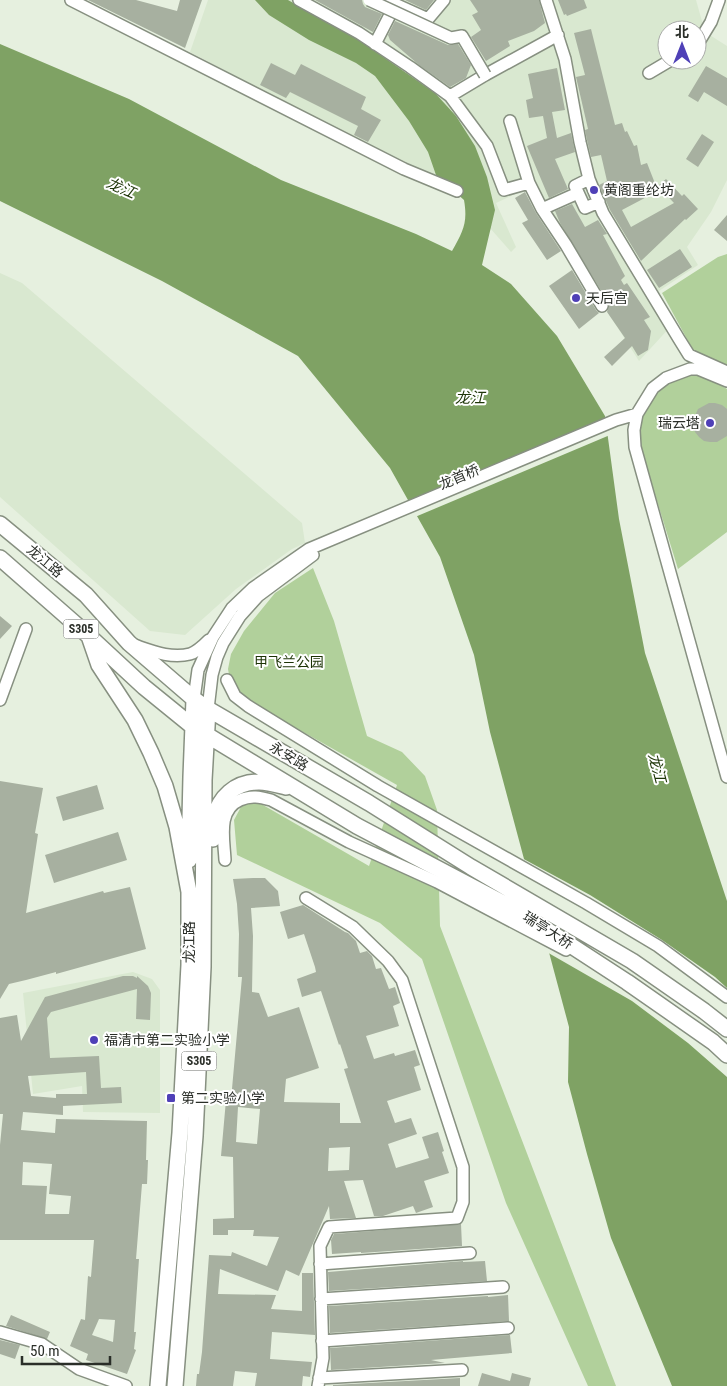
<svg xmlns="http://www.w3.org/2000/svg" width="727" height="1386" font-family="'Roboto Condensed','Noto Sans SC',sans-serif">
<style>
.built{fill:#d9e8d0;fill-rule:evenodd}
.green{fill:#b1d09b}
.water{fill:#7fa264}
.pier{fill:#e6f0df}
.building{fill:#a7b0a0;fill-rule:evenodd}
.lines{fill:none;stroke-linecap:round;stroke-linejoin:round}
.minor-casing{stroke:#879081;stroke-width:14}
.major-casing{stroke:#879081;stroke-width:18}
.minor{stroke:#fff;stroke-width:11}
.major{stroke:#fff;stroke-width:15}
.minor-bridge-casing{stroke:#879081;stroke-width:14;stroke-linecap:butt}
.minor-bridge{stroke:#fff;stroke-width:11}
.poi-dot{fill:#4f40b7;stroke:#fff;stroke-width:2}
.labels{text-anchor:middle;stroke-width:4;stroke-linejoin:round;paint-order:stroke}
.shield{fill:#fff;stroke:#6a6d68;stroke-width:1}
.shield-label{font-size:12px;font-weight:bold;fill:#2a2e28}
.poi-label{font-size:14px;fill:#2a2e28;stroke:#fff;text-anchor:start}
.street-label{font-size:14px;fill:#2a2e28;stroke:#fff}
.park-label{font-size:14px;fill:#1c3305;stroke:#fff}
.water-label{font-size:15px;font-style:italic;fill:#20370a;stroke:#fff}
</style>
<rect width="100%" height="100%" fill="#e6f0df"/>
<path class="built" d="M 208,0 L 696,0 L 705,32 L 727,46 L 727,180 L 711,212 L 687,247 L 698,265 L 659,291 L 673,324 L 639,361 L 528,188 L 496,203 L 516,247 L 511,252 L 453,186 L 410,168 L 190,52 ZM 667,30 L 697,30 L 697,60 L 667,60 Z
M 0,273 L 22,283 L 302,523 L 305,543 L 292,549 L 236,589 L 185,635 L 150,631 L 0,497 Z
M 133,972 L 152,979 L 160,990 L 160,1113 L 83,1112 L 82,1086 L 33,1094 L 23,993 Z"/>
<path class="green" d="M 727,254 L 727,370 L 694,352 L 662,293 L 718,257 Z
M 698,371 L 727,389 L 727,532 L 678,569 L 641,449 L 640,421 L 656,389 L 670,380 Z
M 313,568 L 334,621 L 367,736 L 402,752 L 425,776 L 437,810 L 440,926 L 616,1386 L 588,1386 L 506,1203 L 422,959 L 380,923 L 237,855 L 234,820 L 242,805 L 256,801 L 369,866 L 397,785 L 250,702 L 234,690 L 230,680 L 228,669 L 231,654 L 244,631 L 275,593 Z"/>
<path class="water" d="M 255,0 L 288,0 L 359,40 L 435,93 L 456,116 L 475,146 L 487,177 L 495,210 L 482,265 L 511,284 L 557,336 L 605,416 L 619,519 L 645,653 L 727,901 L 727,1386 L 672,1386 L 611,1238 L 587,1154 L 568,1082 L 569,1027 L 490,732 L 474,655 L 440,557 L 390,468 L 298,356 L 162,281 L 0,201 L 0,44 L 129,99 L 281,180 L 416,234 L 452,251 C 463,231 468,223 464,200 L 436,175 L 428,152 L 409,121 L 375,76 L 356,63 L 309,40 L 269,15 Z"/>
<path class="pier" d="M 608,419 L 610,435 L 415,517 L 407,503 Z
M 520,857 L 590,895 L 662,940 L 715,977 L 727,988 L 727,1077 L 688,1043 L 632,1001 L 545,951 Z"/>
<path class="building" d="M 88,0 L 136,0 L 177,11 L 180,0 L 202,0 L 185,48 Z
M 315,0 L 362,0 L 363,4 L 365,7 L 382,14 L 373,32 Z
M 405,0 L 434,0 L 426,10 Z
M 470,0 L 539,0 L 545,23 L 534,31 L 508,41 L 510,46 L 486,61 L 471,37 L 481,30 L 472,15 L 478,12 Z
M 558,0 L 584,0 L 587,8 L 567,16 L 566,14 L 564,15 Z
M 395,21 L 448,45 L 458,44 L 471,65 L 466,78 L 450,87 L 419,65 L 390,40 L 388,35 Z
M 591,29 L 615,125 L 622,123 L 625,132 L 627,131 L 634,146 L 637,145 L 641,165 L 647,163 L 658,191 L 622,210 L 631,227 L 674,203 L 658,186 L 666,179 L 682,196 L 684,194 L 698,209 L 686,220 L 685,219 L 641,261 L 610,210 L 599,185 L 607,181 L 601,155 L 591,157 L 587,140 L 585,130 L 588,129 L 576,77 L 585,75 L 574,33 Z
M 271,63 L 295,75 L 301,64 L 366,97 L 361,109 L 381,120 L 368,142 L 354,135 L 358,126 L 290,92 L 286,98 L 260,85 Z
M 706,66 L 727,78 L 727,106 L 704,92 L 698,102 L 688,96 Z
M 557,68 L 565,110 L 552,112 L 557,138 L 571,133 L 575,152 L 555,159 L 568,189 L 549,198 L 527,146 L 547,138 L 543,116 L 529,118 L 526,100 L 533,98 L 528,74 Z
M 702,134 L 714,142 L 698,167 L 686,159 Z
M 525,192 L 536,213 L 561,251 L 547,260 L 522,223 L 528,220 L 515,198 Z
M 572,204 L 585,227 L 598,220 L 607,234 L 603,235 L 625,276 L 621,280 L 624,285 L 627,283 L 650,317 L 644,320 L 651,331 L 648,350 L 638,356 L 632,346 L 612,366 L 604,357 L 625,338 L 607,312 L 609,306 L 608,302 L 560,223 L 555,211 Z
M 727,215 L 727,241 L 714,230 Z
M 680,249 L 692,267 L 659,288 L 647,270 Z
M 572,270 L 596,310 L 599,313 L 579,329 L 549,286 Z
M 709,403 L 715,403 L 722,405 L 727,409 L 727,436 L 717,442 L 710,442 L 704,441 L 699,437 L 695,432 L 693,426 L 693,420 L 698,409 Z
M 0,616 L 12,626 L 0,639 Z
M 0,781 L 43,788 L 35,833 L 38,834 L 26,913 L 103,891 L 104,893 L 130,887 L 146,949 L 56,974 L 56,972 L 26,980 L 9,984 L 0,999 Z
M 97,785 L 104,809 L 63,821 L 56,797 Z
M 118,832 L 127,860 L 54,883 L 45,855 Z
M 253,878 L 265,878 L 278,891 L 280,906 L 251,908 L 253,936 L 252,992 L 259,993 L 268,1017 L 299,1007 L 319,1068 L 286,1079 L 284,1102 L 340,1103 L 340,1123 L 361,1123 L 344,1069 L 348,1068 L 340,1044 L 339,1045 L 321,991 L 302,997 L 297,979 L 316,972 L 315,967 L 304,934 L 288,939 L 280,912 L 303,905 L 345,932 L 348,933 L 356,941 L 360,953 L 367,951 L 372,956 L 376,969 L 381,968 L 389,989 L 395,987 L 400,1003 L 393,1006 L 399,1026 L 366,1036 L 374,1059 L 394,1053 L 395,1056 L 415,1050 L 420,1065 L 414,1067 L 421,1090 L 387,1101 L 395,1123 L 411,1118 L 417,1134 L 388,1144 L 396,1168 L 429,1158 L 422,1137 L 438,1132 L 444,1151 L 442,1152 L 449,1173 L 424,1181 L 433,1207 L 416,1213 L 413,1206 L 383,1216 L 374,1216 L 363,1180 L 344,1181 L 356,1218 L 330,1219 L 329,1206 L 299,1276 L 286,1270 L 278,1291 L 220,1269 L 218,1294 L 276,1295 L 271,1309 L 302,1311 L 302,1273 L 313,1273 L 315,1335 L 272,1332 L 270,1359 L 312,1362 L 310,1377 L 303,1376 L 302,1386 L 255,1386 L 257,1373 L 235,1371 L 233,1386 L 196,1386 L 197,1374 L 199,1374 L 202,1352 L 209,1255 L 231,1256 L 232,1252 L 267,1266 L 279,1237 L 253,1236 L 254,1230 L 228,1230 L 228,1235 L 213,1235 L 213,1219 L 234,1218 L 233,1157 L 221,1156 L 226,1100 L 231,1100 L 242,977 L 238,977 L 239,934 L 237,904 L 233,879 ZM 238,1107 L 260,1109 L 257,1144 L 236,1142 ZM 350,1147 L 349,1170 L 328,1171 L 329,1148 Z
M 123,976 L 133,976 L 137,978 L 137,976 L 148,986 L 151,993 L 150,1020 L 136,1019 L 137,989 L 51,1012 L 47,1018 L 50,1058 L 99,1056 L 101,1088 L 121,1087 L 122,1103 L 63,1106 L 63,1115 L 23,1112 L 21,1130 L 55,1133 L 56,1119 L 147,1121 L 146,1160 L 148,1160 L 147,1184 L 142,1184 L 136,1259 L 139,1259 L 134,1332 L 136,1332 L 134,1349 L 136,1350 L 127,1374 L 86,1360 L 88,1354 L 70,1346 L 81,1319 L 85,1320 L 88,1276 L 91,1277 L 94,1240 L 0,1240 L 0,1145 L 3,1114 L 0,1114 L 0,1018 L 17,1015 L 21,1041 L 45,997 ZM 86,1072 L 87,1094 L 56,1094 L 56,1098 L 31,1096 L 28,1076 ZM 23,1162 L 52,1164 L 49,1194 L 71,1196 L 69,1214 L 45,1214 L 47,1186 L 22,1185 ZM 99,1319 L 115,1320 L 113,1342 L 92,1335 Z
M 461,1224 L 462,1246 L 361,1253 L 361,1252 L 332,1254 L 331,1240 L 334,1234 Z
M 463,1261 L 463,1262 L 485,1261 L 487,1281 L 329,1291 L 328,1272 Z
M 508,1295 L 509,1321 L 330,1333 L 329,1306 L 488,1296 L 488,1297 Z
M 11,1315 L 50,1332 L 47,1339 L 6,1326 Z
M 510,1335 L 512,1353 L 431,1360 L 445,1363 L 331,1370 L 330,1348 Z
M 0,1340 L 20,1345 L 15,1359 L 0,1354 Z
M 482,1373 L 510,1381 L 512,1373 L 531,1378 L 529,1386 L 478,1386 Z
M 460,1378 L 460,1386 L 333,1386 L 333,1385 Z"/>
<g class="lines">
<defs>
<path id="minor" d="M 71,0 L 404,169 L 457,191
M 299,0 L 359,33 L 410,67 L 450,96 L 487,146 L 504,190 L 529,183
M 386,0 L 428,19 L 444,0
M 546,0 L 565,59 L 580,142 L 589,179 L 603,213 L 679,339 L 689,355 L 727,372
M 375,44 L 395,5
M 697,45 L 711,22 L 719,0
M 649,73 L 671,60
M 450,96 L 485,75 L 558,35
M 510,121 L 529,183 L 542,209 L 566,245 L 602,306
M 589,179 L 575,186 L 585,208 L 599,202
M 542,209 L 578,193
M 727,381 L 698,369 L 690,369 L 666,378 L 653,388 L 637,414 L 634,430 L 635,447 L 727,777
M 134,645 C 152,651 171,659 190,654 C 197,652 204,645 209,640
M 227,680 L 235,696 L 248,706 L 378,786 L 586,903 L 658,946 L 727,997
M 194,699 L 198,670 L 213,637 L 232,608 L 253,588 L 309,549 L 616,420 L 637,414
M 0,700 L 26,629
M 208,709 L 212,675 L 217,657 L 223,643 L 240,616 L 258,596 L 313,555
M 225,860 C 224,839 217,810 240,800 C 251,795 260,797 271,800 L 349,842 L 437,882 L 566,950
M 306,898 L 353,927 L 388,961 L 402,980 L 463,1167 L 463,1202 L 457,1218 L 329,1227 L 320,1246 L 323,1358 L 318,1386
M 320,1264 L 470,1253
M 321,1299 L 503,1287
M 0,1332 L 42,1344 L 79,1369 L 126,1386
M 322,1341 L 508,1328
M 319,1378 L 462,1370"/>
<path id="major" d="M 0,524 L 86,595 L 129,643 L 194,699 L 208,709 L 369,803 L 471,867 L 632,961 L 704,1011 L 727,1029
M 0,558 L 89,636 L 99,665 L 135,720 L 151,753 L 165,786 L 177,827 L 189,892 L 189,965 L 180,1133 L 158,1386
M 90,637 L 144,687 L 192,726 L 357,826 L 518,911 L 627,982 L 713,1042 L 727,1055
M 213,839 C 213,833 213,826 214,819 C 219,797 235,782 259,782 C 268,782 278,785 286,787
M 189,860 L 191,777 L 194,699
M 175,1386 L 195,1136 L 203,967 L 204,780 L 208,709"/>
</defs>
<use href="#minor" class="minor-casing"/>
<use href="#major" class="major-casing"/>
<use href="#minor" class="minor"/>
<use href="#major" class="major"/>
<defs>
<path id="minor-bridge" d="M 369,0 L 451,38 L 462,36 L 485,75"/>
</defs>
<use href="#minor-bridge" class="minor-bridge-casing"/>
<use href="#minor-bridge" class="minor-bridge"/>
</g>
<g class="poi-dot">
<circle cx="594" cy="190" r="5"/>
<circle cx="576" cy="298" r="5"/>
<circle cx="710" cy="423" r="5"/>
<circle cx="94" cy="1040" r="5"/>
<rect x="166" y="1093" width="10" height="10" rx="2.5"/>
</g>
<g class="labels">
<g class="shield">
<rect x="63.5" y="619.5" width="35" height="19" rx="4"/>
<rect x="181.5" y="1051.5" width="35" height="19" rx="4"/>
</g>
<g class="shield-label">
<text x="81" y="633">S305</text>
<text x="199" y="1065">S305</text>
</g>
<g class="poi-label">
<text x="604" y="195">黄阁重纶坊</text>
<text x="586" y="303">天后宫</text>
<text x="700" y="428" text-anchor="end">瑞云塔</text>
<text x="104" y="1045">福清市第二实验小学</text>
<text x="181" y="1103">第二实验小学</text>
</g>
<g class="street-label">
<text transform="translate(459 477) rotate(-23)" y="5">龙首桥</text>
<text transform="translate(45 561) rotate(40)" y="5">龙江路</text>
<text transform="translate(289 756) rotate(31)" y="5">永安路</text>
<text transform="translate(548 930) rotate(33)" y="5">瑞亭大桥</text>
<text transform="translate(189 942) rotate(-90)" y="5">龙江路</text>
</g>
<g class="park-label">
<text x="289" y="667">甲飞兰公园</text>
</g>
<g class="water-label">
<text transform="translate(121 188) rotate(24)" y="5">龙江</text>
<text x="470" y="403">龙江</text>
<text transform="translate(657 768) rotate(75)" y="5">龙江</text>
</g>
</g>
<g transform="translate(682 45)"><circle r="24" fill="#ffffff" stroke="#aaaba9"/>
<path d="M0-4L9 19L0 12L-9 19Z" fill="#4f40b7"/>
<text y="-8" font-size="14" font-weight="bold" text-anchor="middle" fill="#2a2e28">北</text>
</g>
<path d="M22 1356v8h88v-8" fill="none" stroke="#2a2e28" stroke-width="2.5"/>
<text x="30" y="1356" font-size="15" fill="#2a2e28" stroke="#ffffff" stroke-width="4" paint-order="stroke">50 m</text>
</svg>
